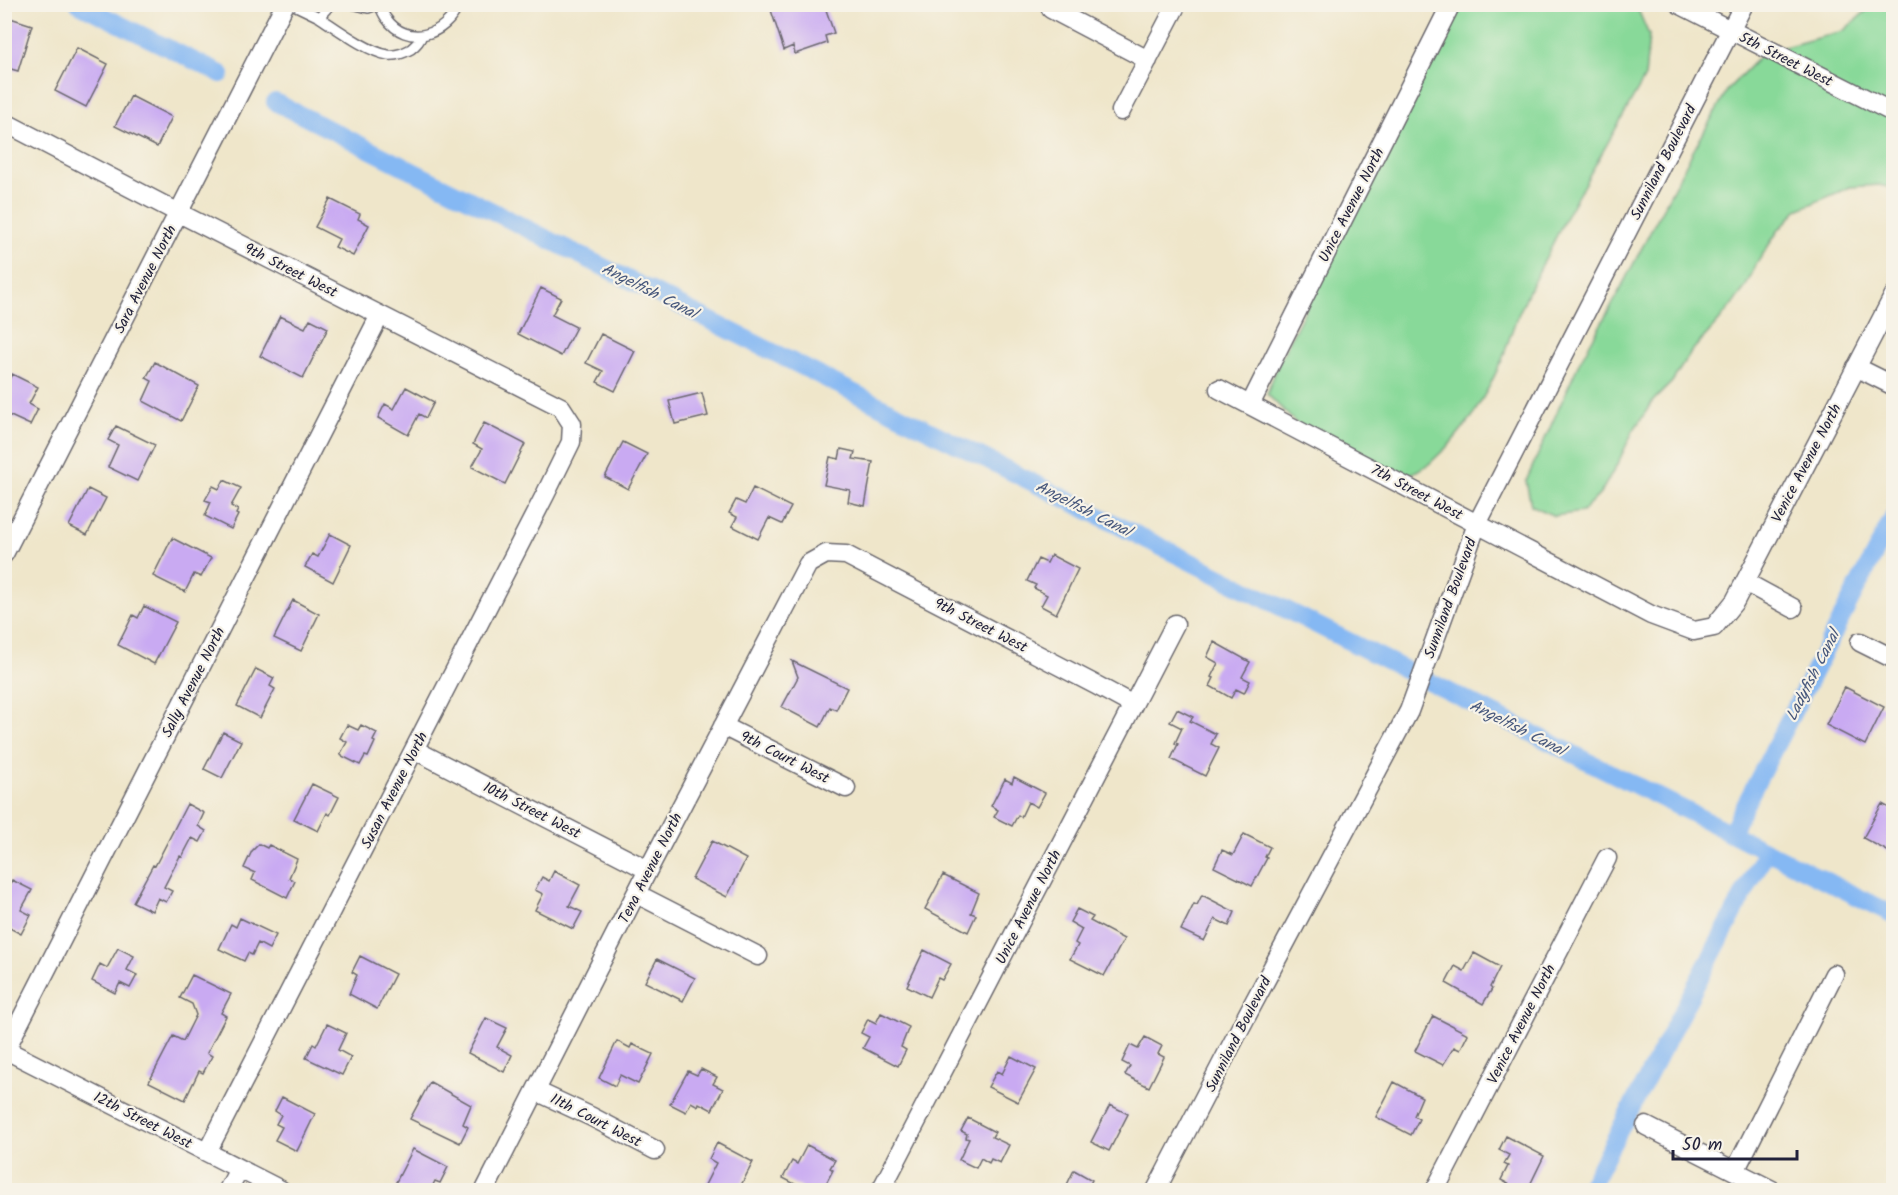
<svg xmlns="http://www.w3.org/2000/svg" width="1898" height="1195" font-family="Kalam,sans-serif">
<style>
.green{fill:#88d999;stroke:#557e6a;stroke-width:1.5}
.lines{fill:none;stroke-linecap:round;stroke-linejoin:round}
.canal{stroke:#85b8f3;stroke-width:18}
.building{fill:#c9aaf2}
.lane-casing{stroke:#6a676d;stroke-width:12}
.street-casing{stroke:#6a676d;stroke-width:21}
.lane{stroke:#fff;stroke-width:9}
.street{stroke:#fff;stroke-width:18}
.labels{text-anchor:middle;stroke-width:4.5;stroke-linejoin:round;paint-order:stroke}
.street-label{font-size:15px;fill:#22223b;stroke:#f7f3e8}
.water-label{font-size:16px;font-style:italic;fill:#45567b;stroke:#f7f3e8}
</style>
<rect width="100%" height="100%" fill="#f7f3e8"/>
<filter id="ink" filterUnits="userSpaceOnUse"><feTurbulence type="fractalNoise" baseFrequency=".0167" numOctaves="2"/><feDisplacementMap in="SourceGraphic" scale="12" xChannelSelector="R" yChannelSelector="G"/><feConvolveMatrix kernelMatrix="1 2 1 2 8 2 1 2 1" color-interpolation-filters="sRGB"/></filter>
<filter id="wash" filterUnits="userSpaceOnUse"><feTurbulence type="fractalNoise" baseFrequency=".008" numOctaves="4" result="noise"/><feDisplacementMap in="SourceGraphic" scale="24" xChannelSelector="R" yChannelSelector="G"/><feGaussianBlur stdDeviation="1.35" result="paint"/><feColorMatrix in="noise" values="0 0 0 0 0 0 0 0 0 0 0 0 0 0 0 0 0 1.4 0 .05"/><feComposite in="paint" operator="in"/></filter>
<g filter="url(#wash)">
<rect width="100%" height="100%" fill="#efe6ca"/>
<path class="green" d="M 1459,5 L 1636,5 L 1649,35 L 1645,77 L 1568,213 L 1529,291 L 1515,322 L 1502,360 L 1489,387 L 1472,417 L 1450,444 L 1428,465 L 1411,474 L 1392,475 L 1307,434 L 1267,394 L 1279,362 Z
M 1873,5 L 1893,5 L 1893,188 L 1879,185 L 1850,187 L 1797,210 L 1778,231 L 1757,263 L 1745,288 L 1719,321 L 1690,353 L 1672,382 L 1653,401 L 1633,431 L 1617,465 L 1600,494 L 1582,512 L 1554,516 L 1531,505 L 1526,481 L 1580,361 L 1609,310 L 1691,155 L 1728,89 L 1763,53 L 1843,31 Z"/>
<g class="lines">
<path class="canal" d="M 79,4 L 221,74
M 275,102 L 1894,915
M 1730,834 L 1894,516
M 1588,1190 L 1766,852"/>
</g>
<g id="blocks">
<path class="building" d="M 769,4 L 824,4 L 834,33 L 825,36 L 827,43 L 795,54 L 793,46 L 784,50 Z
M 4,16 L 32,25 L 18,71 L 4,67 Z
M 77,48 L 108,64 L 86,107 L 55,91 Z
M 131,96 L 172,117 L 157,147 L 115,126 Z
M 330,199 L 360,214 L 358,219 L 369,225 L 353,256 L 335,247 L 339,239 L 315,227 Z
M 541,288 L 561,298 L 552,315 L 576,327 L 561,356 L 518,334 Z
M 280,316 L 305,328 L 310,319 L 328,328 L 303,378 L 260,356 Z
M 601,334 L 635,351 L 615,391 L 597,382 L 603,371 L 586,363 Z
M 155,362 L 199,386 L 181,421 L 143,401 L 152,381 L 146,378 Z
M 12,374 L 38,387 L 29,404 L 38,409 L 30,425 L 4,413 L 4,389 Z
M 406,387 L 434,402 L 426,418 L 419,414 L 408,435 L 378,418 L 385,404 L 394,409 Z
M 702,393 L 708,416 L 675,424 L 669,401 Z
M 484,423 L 525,444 L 505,484 L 472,467 L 482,449 L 473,444 Z
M 116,426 L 155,445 L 137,481 L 108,467 L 118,445 L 108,440 Z
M 623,442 L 647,454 L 628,489 L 605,477 Z
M 841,449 L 855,452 L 853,459 L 873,462 L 865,506 L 848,502 L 850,490 L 824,485 L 830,457 L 839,459 Z
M 224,480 L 241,488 L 231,506 L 238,510 L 236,514 L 238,515 L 231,529 L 205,516 L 211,502 L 205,500 L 213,486 L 219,489 Z
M 753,488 L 791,507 L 782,524 L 769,518 L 758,539 L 732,526 L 737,517 L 729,513 L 736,500 L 745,504 Z
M 88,489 L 106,498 L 87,535 L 69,526 Z
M 330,534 L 351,545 L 333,582 L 305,567 L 312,554 L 318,557 Z
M 172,538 L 211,558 L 201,577 L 194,574 L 185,592 L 153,576 Z
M 1051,555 L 1078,569 L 1056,614 L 1041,606 L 1047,595 L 1034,588 L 1036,585 L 1027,581 L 1038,559 L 1047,563 Z
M 293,600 L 319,614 L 301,651 L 274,638 Z
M 144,606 L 176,622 L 154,664 L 118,645 L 133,615 L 138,618 Z
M 1214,642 L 1250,662 L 1242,677 L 1250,681 L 1244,693 L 1236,689 L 1231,698 L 1210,686 L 1214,678 L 1211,677 L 1218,663 L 1207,657 Z
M 792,661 L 847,688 L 836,710 L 830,707 L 820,727 L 782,707 L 798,677 Z
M 256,669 L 274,678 L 270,686 L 275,689 L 260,718 L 237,706 Z
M 1845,687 L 1884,707 L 1865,745 L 1826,725 Z
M 1177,709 L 1193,717 L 1190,721 L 1216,734 L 1211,744 L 1219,748 L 1205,776 L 1171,759 L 1178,744 L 1175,743 L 1182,728 L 1170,722 Z
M 347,725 L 358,730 L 361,725 L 377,733 L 373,741 L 375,742 L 368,757 L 365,756 L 360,765 L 340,755 L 347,742 L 340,738 Z
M 223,732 L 241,741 L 222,778 L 204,769 Z
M 1014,777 L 1045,793 L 1037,807 L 1028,802 L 1021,817 L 1018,815 L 1012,826 L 994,817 L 998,810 L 991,806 L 1005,779 L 1012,783 Z
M 312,784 L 339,797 L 330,815 L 327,813 L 318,831 L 294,819 Z
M 187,804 L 204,813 L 198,826 L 206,831 L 200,842 L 192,838 L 182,857 L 180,856 L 164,887 L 172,891 L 166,902 L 158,898 L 152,911 L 133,902 L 153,865 L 155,866 Z
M 1882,804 L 1893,810 L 1893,854 L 1863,838 Z
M 1244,834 L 1270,847 L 1265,857 L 1267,858 L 1252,886 L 1214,867 L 1222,850 L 1233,855 Z
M 712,841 L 746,859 L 727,897 L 692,879 Z
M 259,844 L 267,848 L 269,845 L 297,859 L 289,878 L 295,881 L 287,898 L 252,880 L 255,873 L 244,868 L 252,851 Z
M 554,871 L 580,885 L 569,906 L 582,912 L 573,929 L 535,910 L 543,894 L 535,890 L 542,877 L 549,881 Z
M 943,875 L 979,893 L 971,913 L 976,915 L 968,932 L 925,909 Z
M 12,880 L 32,890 L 21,910 L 31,915 L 21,934 L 4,925 L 4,894 Z
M 1202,895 L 1235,912 L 1229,926 L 1215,919 L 1204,941 L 1181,930 L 1194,904 L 1197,905 Z
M 1077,909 L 1093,917 L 1090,921 L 1124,939 L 1104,976 L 1070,959 L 1078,945 L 1075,943 L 1082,929 L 1070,922 Z
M 240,918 L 276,935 L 269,949 L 258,943 L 252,955 L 248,953 L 244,961 L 219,949 L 231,924 L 236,927 Z
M 118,948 L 134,956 L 127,970 L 137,975 L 130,988 L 120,983 L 115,993 L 92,981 L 100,964 L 107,968 Z
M 924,950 L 951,964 L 942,980 L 938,978 L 929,997 L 907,986 Z
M 1474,953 L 1500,967 L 1490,987 L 1492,989 L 1483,1004 L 1446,983 L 1455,966 L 1464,971 Z
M 360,956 L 395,974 L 377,1009 L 349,994 L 357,975 L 352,972 Z
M 657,959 L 695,978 L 683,1001 L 645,982 Z
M 192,975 L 231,994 L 221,1013 L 226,1016 L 207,1053 L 212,1056 L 203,1073 L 199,1071 L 185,1100 L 149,1082 L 173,1036 L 183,1041 L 196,1015 L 192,1004 L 180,998 Z
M 881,1013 L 909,1027 L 901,1047 L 906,1050 L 898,1066 L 863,1048 L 869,1037 L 861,1033 L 868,1019 L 876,1023 Z
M 1433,1016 L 1468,1034 L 1460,1050 L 1454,1047 L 1443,1065 L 1415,1051 Z
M 486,1018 L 507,1028 L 497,1047 L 512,1055 L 504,1072 L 468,1053 Z
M 327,1024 L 346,1033 L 338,1050 L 351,1057 L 342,1075 L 306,1058 L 313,1044 L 316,1046 Z
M 1145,1037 L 1162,1046 L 1158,1054 L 1164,1057 L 1149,1087 L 1125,1075 L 1130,1066 L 1122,1062 L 1130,1045 L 1138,1049 Z
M 617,1041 L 630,1048 L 632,1044 L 653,1054 L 638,1084 L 620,1075 L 615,1086 L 599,1078 Z
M 1011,1056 L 1036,1069 L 1018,1102 L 988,1087 L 997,1071 L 1002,1074 Z
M 701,1069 L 717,1077 L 713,1084 L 723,1089 L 712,1110 L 699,1103 L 698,1106 L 691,1102 L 686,1112 L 670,1104 L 688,1071 L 697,1075 Z
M 430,1082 L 471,1105 L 463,1124 L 468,1127 L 460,1143 L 410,1119 Z
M 1394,1082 L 1422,1097 L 1414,1116 L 1419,1119 L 1411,1135 L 1376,1117 Z
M 282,1097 L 315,1114 L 297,1151 L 275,1140 L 282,1127 L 276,1124 L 281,1115 L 275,1111 Z
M 1110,1105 L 1128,1114 L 1109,1151 L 1091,1142 Z
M 968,1118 L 995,1132 L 992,1137 L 1009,1145 L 1000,1163 L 991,1159 L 989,1163 L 981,1158 L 976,1168 L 959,1160 L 969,1139 L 966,1138 L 967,1134 L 961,1131 Z
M 1506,1136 L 1544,1156 L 1527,1191 L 1521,1191 L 1501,1180 L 1508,1166 L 1504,1164 L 1509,1155 L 1499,1150 Z
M 717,1143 L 753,1162 L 738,1191 L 702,1191 L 716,1163 L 709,1159 Z
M 807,1145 L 835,1160 L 830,1168 L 833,1170 L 822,1191 L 808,1191 L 783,1178 L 792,1161 L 797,1164 Z
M 413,1149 L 448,1167 L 440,1183 L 435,1181 L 430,1191 L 408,1191 L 395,1184 Z
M 1074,1170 L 1092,1180 L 1086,1191 L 1064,1191 Z"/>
</g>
</g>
<g filter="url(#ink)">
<use href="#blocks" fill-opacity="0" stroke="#6a676d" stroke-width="1.5"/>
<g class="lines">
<defs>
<path id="lane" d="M 292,4 L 319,17 L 331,4
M 352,4 L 368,8 L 379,4
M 379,4 C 381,9 383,14 386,18 C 407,48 446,36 459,4
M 319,17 C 336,28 368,52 388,55 C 396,56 404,53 411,49 C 416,45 420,41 422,35"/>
<path id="street" d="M 1679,4 L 1894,113
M 1051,9 L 1148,60
M 1121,111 L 1177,4
M 4,122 L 179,213 L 561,407 L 572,424 L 571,442 L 545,495 L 207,1152
M 1856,367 L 1894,386
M 1219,389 L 1651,615 L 1694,631 L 1714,627 L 1735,601 L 1894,295
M 1250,405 L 1451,4
M 4,554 L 285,4
M 1745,582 L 1793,608
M 1860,642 L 1894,659
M 723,726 L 846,788
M 415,750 L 648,870
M 637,894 L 758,956
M 4,1049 L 281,1190
M 6,1049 L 380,315
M 536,1091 L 592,1117 L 655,1150
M 1646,1126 L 1772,1190
M 1735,1171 L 1834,974
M 228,1190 L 239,1169
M 485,1190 L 648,870 L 808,564 L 826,554 L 846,555 L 1096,685 L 1133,705
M 881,1190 L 1175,624
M 1156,1190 L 1246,1017 L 1409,711 L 1477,524 L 1744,4
M 1435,1190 L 1607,858"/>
</defs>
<use href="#lane" class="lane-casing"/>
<use href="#street" class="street-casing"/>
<use href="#lane" class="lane"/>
<use href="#street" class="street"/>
</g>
</g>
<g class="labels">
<g class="street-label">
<text transform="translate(1786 59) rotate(27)" y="5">5th Street West</text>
<text transform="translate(1663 162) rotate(-63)" y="5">Sunniland Boulevard</text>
<text transform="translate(1351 205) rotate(-63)" y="5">Unice Avenue North</text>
<text transform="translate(291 270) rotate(27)" y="5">9th Street West</text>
<text transform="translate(145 279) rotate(-63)" y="5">Sara Avenue North</text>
<text transform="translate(1806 463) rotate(-62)" y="5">Venice Avenue North</text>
<text transform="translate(1417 492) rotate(28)" y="5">7th Street West</text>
<text transform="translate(1450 598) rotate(-70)" y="5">Sunniland Boulevard</text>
<text transform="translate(981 625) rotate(27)" y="5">9th Street West</text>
<text transform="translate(193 682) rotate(-63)" y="5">Sally Avenue North</text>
<text transform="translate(785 757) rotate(27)" y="5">9th Court West</text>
<text transform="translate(394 790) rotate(-63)" y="5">Susan Avenue North</text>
<text transform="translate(532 810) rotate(27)" y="5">10th Street West</text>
<text transform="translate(650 868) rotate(-63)" y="5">Tena Avenue North</text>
<text transform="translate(1028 907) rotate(-63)" y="5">Unice Avenue North</text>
<text transform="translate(1521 1024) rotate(-63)" y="5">Venice Avenue North</text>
<text transform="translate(1238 1034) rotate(-63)" y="5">Sunniland Boulevard</text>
<text transform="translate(143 1120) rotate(27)" y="5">12th Street West</text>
<text transform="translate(596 1120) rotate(27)" y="5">11th Court West</text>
</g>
<g class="water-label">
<text transform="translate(650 290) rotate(27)" y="6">Angelfish Canal</text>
<text transform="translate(1084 508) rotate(27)" y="6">Angelfish Canal</text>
<text transform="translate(1812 675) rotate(-63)" y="6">Ladyfish Canal</text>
<text transform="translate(1518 727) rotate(27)" y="6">Angelfish Canal</text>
</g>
</g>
<rect width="1898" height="1195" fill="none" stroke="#f7f3e8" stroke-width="24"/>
<path d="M1673 1150v9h124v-9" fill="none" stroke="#22223b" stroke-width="3"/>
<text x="1682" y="1150" font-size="18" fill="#22223b" stroke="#f7f3e8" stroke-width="4.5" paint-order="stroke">50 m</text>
</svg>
